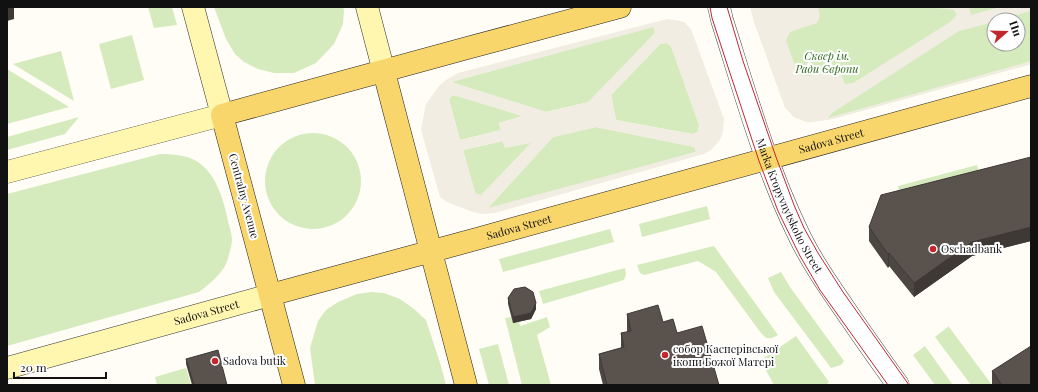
<svg xmlns="http://www.w3.org/2000/svg" width="1038" height="392" font-family="'Playfair Display',serif">
<style>
.green{fill:#d5ebbd;fill-rule:evenodd}
.plaza{fill:#f1ede2;fill-rule:evenodd}
.lines{fill:none;stroke-linecap:round;stroke-linejoin:round}
.street-casing{stroke:#444;stroke-width:23}
.secondary-casing{stroke:#333;stroke-width:23}
.primary-casing{stroke:#222;stroke-width:23}
.street{stroke:#fff;stroke-width:22}
.secondary{stroke:#fff6b0;stroke-width:22}
.primary{stroke:#f9d66b;stroke-width:22}
.tram{stroke:#c4262e;stroke-width:1}
.wall{fill:#4d4742}
.shaded-wall{fill:#3f3936}
.building{fill:#5a524d;stroke:#3f3936}
.poi-dot{fill:#c4262e;stroke:#fff;stroke-width:1.5}
.labels{text-anchor:middle;stroke-width:4;stroke-linejoin:round;paint-order:stroke}
.park-label{font-size:11px;font-style:italic;fill:#2f6b1f;stroke:#fff}
.street-label{font-size:11px;fill:#111;stroke:#fff}
.poi-label{font-size:11px;fill:#111;stroke:#fff;text-anchor:start}
</style>
<rect width="100%" height="100%" fill="#fffdf5"/>
<path class="green" d="M 148,7 L 172,7 L 177,25 L 154,28 Z
M 214,7 L 343,7 L 344,10 L 343,24 L 334,44 L 316,63 L 294,73 L 274,73 L 258,69 L 244,62 L 235,54 L 226,39 Z
M 752,7 L 1031,7 L 1031,64 L 832,119 L 818,121 L 807,122 L 794,117 L 785,107 L 755,24 L 751,10 ZM 994,20 L 1018,20 L 1018,44 L 994,44 Z
M 654,26 L 655,33 L 589,102 L 546,112 L 451,82 Z
M 132,35 L 144,80 L 111,89 L 99,44 Z
M 666,43 L 671,46 L 699,125 L 698,132 L 692,134 L 616,120 L 611,95 L 660,44 Z
M 61,51 L 74,101 L 13,64 Z
M 7,69 L 69,107 L 7,124 Z
M 454,95 L 523,116 L 499,123 L 501,130 L 460,140 L 449,100 L 450,97 Z
M 79,117 L 65,134 L 7,150 L 7,137 Z
M 596,127 L 695,147 L 696,152 L 487,209 L 553,137 Z
M265 181a48 48 0 1 1 96 0a48 48 0 1 1-96 0Z
M 503,141 L 532,142 L 481,196 L 475,193 L 463,150 Z
M 160,154 C 172,154 188,155 198,162 C 218,176 224,202 229,225 C 230,229 232,235 232,240 C 232,245 228,259 226,264 C 221,275 208,285 199,292 L 7,346 L 7,194 Z
M 977,165 L 980,174 L 900,195 L 898,186 Z
M 707,206 L 710,219 L 642,237 L 639,224 Z
M 610,229 L 614,242 L 503,272 L 499,259 Z
M 714,246 L 778,335 L 772,338 L 766,338 L 761,333 L 716,272 L 698,261 L 644,275 L 640,273 L 637,265 Z
M 625,268 L 626,274 L 624,280 L 543,304 L 539,291 Z
M 781,272 L 790,287 L 844,361 L 841,365 L 831,368 L 774,292 L 768,278 Z
M 371,292 L 384,293 L 400,299 L 414,309 L 426,320 L 441,366 L 446,385 L 315,385 L 310,348 L 318,321 L 326,310 L 338,302 L 357,294 Z
M 511,317 L 519,321 L 520,326 L 547,317 L 550,327 L 537,335 L 551,385 L 522,385 L 505,318 Z
M 949,326 L 949,327 L 992,385 L 971,385 L 935,337 Z
M 796,336 L 829,382 L 826,385 L 774,385 L 762,363 L 764,358 Z
M 498,344 L 509,385 L 489,385 L 479,349 Z
M 925,346 L 953,385 L 935,385 L 913,355 Z
M 186,368 L 191,385 L 157,385 L 155,377 Z"/>
<path class="plaza" d="M 752,7 L 818,7 L 820,16 L 817,23 L 790,32 L 786,40 L 797,71 L 802,75 L 809,76 L 832,67 L 838,69 L 845,84 L 853,83 L 950,22 L 956,16 L 956,13 L 954,10 L 950,9 L 917,7 L 969,7 L 971,15 L 1000,7 L 1031,7 L 1031,11 L 1000,20 L 994,20 L 994,22 L 959,31 L 832,113 L 828,118 L 1031,61 L 1031,64 L 832,119 L 818,121 L 807,122 L 794,117 L 785,107 L 755,24 L 751,10 Z
M 667,19 L 675,20 L 684,22 L 691,29 L 724,119 L 723,132 L 720,140 L 711,150 L 704,154 L 495,213 L 481,214 L 473,212 L 447,202 L 440,197 L 421,130 L 426,104 L 439,86 L 446,80 L 458,73 ZM 654,27 L 655,33 L 588,102 L 546,112 L 451,82 ZM 666,43 L 671,46 L 699,125 L 698,132 L 692,134 L 616,120 L 611,95 L 660,44 ZM 454,95 L 522,116 L 499,123 L 501,130 L 460,140 L 449,100 L 450,97 ZM 596,127 L 694,147 L 696,152 L 488,208 L 553,137 ZM 502,141 L 505,148 L 531,143 L 481,195 L 475,193 L 463,150 Z"/>
<g class="lines">
<defs>
<g id="street">
<path id="s1" d="M 719,7 L 722,20 C 744,89 765,165 797,231 C 810,259 828,285 846,311 C 863,336 880,360 898,385"/>
</g>
<g id="secondary">
<path d="M 367,7 L 384,72"/>
<path d="M 7,172 L 222,115 L 193,7"/>
<path id="s2" d="M 7,368 L 270,295"/>
</g>
<g id="primary">
<path d="M 384,72 L 466,385"/>
<path id="s3" d="M 270,295 L 480,238 L 1031,86"/>
<path d="M 294,385 L 222,115 C 355,79 487,42 620,7"/>
</g>
</defs>
<use href="#street" class="street-casing"/>
<use href="#secondary" class="secondary-casing"/>
<use href="#primary" class="primary-casing"/>
<use href="#street" class="street"/>
<use href="#secondary" class="secondary"/>
<use href="#primary" class="primary"/>
<path class="tram" d="M 710,7 L 712,18 L 727,64 L 759,161 L 778,211 L 800,256 L 820,290 L 888,385
M 727,7 L 743,61 L 776,157 L 794,205 L 804,228 L 818,253 L 843,292 L 909,385"/>
</g>
<path class="wall" d="M 1031,157 L 1031,241 L 972,256 L 914,297 L 889,266 L 888,268 L 869,241 L 869,227 Z
M 508,298 L 536,309 L 531,319 L 513,323 L 508,304 Z
M 627,314 L 663,322 L 677,333 L 719,385 L 603,385 L 599,369 L 599,354 L 621,348 L 621,333 L 627,332 Z
M 186,359 L 227,385 L 192,385 L 186,364 Z
M 992,371 L 1031,385 L 993,385 L 992,384 Z"/>
<path class="shaded-wall" d="M 7,7 L 14,7 L 14,19 L 7,21 Z
M 1031,227 L 1031,241 L 972,256 L 914,297 L 914,283 L 972,242 Z
M 889,253 L 889,266 L 888,268 L 888,254 Z
M 536,303 L 536,309 L 531,319 L 513,323 L 513,317 Z"/>
<path class="building" d="M 1031,157 L 1031,227 L 972,242 L 914,283 L 889,253 L 888,254 L 869,227 L 881,195 Z
M 525,287 L 533,292 L 536,303 L 531,313 L 513,317 L 508,298 L 514,289 Z
M 658,305 L 663,322 L 673,319 L 677,333 L 702,326 L 719,385 L 607,385 L 599,354 L 624,347 L 621,333 L 631,331 L 627,314 Z
M 1031,346 L 1031,385 L 1002,385 L 992,371 Z
M 218,350 L 227,385 L 194,385 L 186,359 Z"/>
<g class="poi-dot">
<circle cx="933" cy="249" r="4"/>
<circle cx="665" cy="355" r="4"/>
<circle cx="215" cy="361" r="4"/>
</g>
<g class="labels">
<g class="park-label">
<text x="827" y="60">Сквер ім.<tspan x="827" dy="13">Ради Європи</tspan></text>
</g>
<g class="street-label">
<text dy="4" stroke="none"><textPath href="#s3" startOffset="582">Sadova Street</textPath></text>
<text transform="translate(244 196) rotate(75)" y="4">Centralny Avenue</text>
<text dy="4" stroke="none"><textPath href="#s1" startOffset="211">Marka Kropyvnytskoho Street</textPath></text>
<text dy="4" stroke="none"><textPath href="#s3" startOffset="258">Sadova Street</textPath></text>
<text dy="4" stroke="none"><textPath href="#s2" startOffset="207">Sadova Street</textPath></text>
</g>
<g class="poi-label">
<text x="941" y="253">Oschadbank</text>
<text x="673" y="353">собор Касперівської<tspan x="673" dy="13">ікони Божої Матері</tspan></text>
<text x="223" y="365">Sadova butik</text>
</g>
</g>
<rect width="1038" height="392" fill="none" stroke="#111111" stroke-width="16"/>
<g transform="translate(1006 32) rotate(70)"><circle r="19" fill="#ffffff" stroke="#a0a0a0"/>
<path d="M0-3L7 15L0 10L-7 15Z" fill="#c4262e"/>
<text y="-6" font-size="11" font-weight="bold" text-anchor="middle" fill="#111111">Пн</text>
</g>
<path d="M14 372v6h92v-6" fill="none" stroke="#111111" stroke-width="2"/>
<text x="20" y="372" font-size="12" fill="#111111" stroke="#ffffff" stroke-width="3" paint-order="stroke">20 m</text>
</svg>
